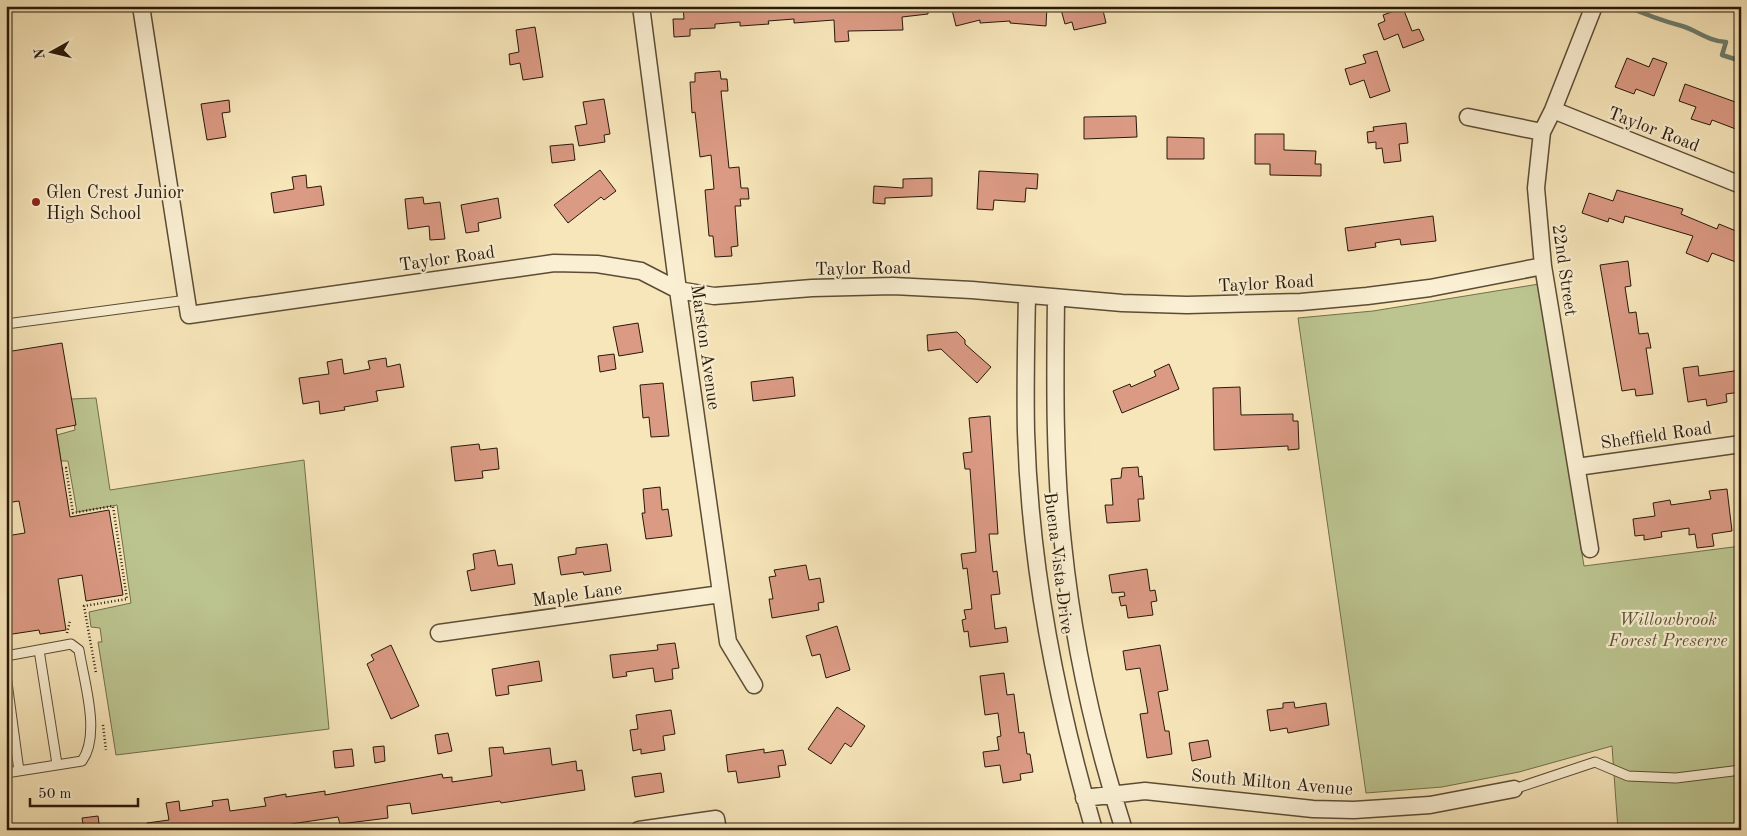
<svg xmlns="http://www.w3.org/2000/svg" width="1747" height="836" font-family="'Old Standard TT',serif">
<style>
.green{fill:#bcc590;stroke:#726f4c}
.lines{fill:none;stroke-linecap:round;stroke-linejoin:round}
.stream{stroke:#6e7d6d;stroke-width:4.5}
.building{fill:#db9a84;stroke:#281909}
.service-casing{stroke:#5c4c35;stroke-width:11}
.minor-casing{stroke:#5c4c35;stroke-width:19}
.path{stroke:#281909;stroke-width:2.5;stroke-dasharray:1 2.5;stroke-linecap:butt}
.service{stroke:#faefd2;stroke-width:9}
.minor{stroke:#faefd2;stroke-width:16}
.poi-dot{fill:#8f2418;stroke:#faefd2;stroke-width:2}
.labels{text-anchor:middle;stroke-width:4.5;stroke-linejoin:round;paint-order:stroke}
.street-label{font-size:18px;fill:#281909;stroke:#faefd2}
.poi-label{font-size:18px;fill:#281909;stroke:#faefd2;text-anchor:start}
.park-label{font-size:18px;font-style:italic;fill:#5c5538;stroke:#faefd2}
</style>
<rect width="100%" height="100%" fill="#f7e6ba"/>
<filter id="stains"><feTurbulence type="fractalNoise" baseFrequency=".004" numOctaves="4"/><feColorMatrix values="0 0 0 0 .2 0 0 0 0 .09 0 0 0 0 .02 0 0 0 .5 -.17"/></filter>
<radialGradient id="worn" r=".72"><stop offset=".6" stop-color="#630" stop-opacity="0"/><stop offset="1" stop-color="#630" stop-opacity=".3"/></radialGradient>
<path class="green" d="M 1539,284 L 1584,566 L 1741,546 L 1741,830 L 1618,830 L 1612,746 L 1519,772 L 1442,787 L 1366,793 L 1298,318 L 1373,311 Z
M 96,398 L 110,490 L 304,460 L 329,729 L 116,755 L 98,642 L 102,642 L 100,628 L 91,627 L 89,612 L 131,603 L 117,505 L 77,512 L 68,461 L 61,461 L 57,435 L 75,430 L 71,399 Z"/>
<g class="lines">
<path class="stream" d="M 1626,6 C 1644,14 1663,21 1682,26 C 1696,30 1710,42 1726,42 L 1722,55 L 1741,61"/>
</g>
<path class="building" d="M 683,6 L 822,6 L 822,9 L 928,6 L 928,14 L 902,17 L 903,30 L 848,31 L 849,41 L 835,42 L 834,20 L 794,23 L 794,19 L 768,21 L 769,24 L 740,26 L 740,22 L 715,24 L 715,28 L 690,29 L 690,36 L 674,37 L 673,19 L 684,19 Z
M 951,6 L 976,6 L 976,9 L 1047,6 L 1046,26 L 1010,23 L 1010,21 L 980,23 L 980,20 L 956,26 Z
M 1060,6 L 1102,6 L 1106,23 L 1074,30 L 1072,22 L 1065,24 Z
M 1403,8 L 1412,31 L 1419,29 L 1424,40 L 1403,48 L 1398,34 L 1384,40 L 1378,24 L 1385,21 L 1383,15 Z
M 535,27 L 543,77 L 523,80 L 520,63 L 510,65 L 509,54 L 519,52 L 516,30 Z
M 1377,51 L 1390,91 L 1370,98 L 1364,80 L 1350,85 L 1345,69 L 1366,63 L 1363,55 Z
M 1627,58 L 1649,67 L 1653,58 L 1667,63 L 1654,96 L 1636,89 L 1634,94 L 1615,87 Z
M 720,71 L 721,79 L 727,79 L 728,91 L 721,91 L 729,168 L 739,167 L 741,188 L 748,188 L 749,199 L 740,199 L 741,206 L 735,206 L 738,246 L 731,247 L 732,256 L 715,257 L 713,236 L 709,236 L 705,190 L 714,189 L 711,155 L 700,157 L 695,112 L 692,113 L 690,82 L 695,82 L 695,73 Z
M 1685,84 L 1741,104 L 1741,131 L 1712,120 L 1710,125 L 1691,119 L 1696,107 L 1679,101 Z
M 604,99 L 610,134 L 604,135 L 605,142 L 579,146 L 575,126 L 587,124 L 583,102 Z
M 229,100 L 230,112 L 222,113 L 226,137 L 207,140 L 201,104 Z
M 1136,116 L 1137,137 L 1084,139 L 1084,117 Z
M 1406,123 L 1408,143 L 1399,144 L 1401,161 L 1384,163 L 1382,148 L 1376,149 L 1376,142 L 1368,143 L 1367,132 L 1374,131 L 1373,127 Z
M 1255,134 L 1284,134 L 1284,150 L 1316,151 L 1315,164 L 1321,164 L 1321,176 L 1270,175 L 1270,164 L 1255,164 Z
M 1167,137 L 1204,138 L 1204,159 L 1167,159 Z
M 573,144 L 575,160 L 552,163 L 550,146 Z
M 600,170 L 616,191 L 604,200 L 601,197 L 568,223 L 554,205 Z
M 979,171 L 1038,174 L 1037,189 L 1026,188 L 1025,202 L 994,200 L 993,210 L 977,209 Z
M 306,175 L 307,188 L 321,186 L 324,205 L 274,213 L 271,193 L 294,189 L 292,177 Z
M 932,178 L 932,196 L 885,198 L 885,204 L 873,203 L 874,186 L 903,188 L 903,179 Z
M 1617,190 L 1683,209 L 1681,214 L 1717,229 L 1719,224 L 1741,233 L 1741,264 L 1712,253 L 1708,262 L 1686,253 L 1693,236 L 1625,216 L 1623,223 L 1609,218 L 1608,222 L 1582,213 L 1589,193 L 1613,201 Z
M 423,197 L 424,204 L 440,202 L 445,239 L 430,240 L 429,226 L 408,229 L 405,199 Z
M 498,198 L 501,218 L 478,223 L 479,231 L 466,233 L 461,205 Z
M 1433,216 L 1436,241 L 1401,245 L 1400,239 L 1375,243 L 1376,247 L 1348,251 L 1345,228 Z
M 1628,261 L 1631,286 L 1625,287 L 1629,313 L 1636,312 L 1639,334 L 1648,333 L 1651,348 L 1646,348 L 1653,394 L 1636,396 L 1635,389 L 1622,391 L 1600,265 Z
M 638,323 L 643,352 L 619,356 L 613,327 Z
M 957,332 L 965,340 L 965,344 L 991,367 L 977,383 L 941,349 L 928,351 L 927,335 Z
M 62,343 L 76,425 L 56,429 L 70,517 L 109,510 L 123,595 L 86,601 L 82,575 L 58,579 L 66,630 L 40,634 L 39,630 L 6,635 L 6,536 L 25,533 L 19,501 L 6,503 L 6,446 L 11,445 L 6,419 L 6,352 Z
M 614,354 L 616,369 L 600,372 L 598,356 Z
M 386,358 L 387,367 L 400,364 L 404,387 L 376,391 L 378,401 L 344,407 L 345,410 L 320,414 L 319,401 L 303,404 L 299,378 L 329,374 L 327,362 L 342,359 L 344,374 L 370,369 L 368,361 Z
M 1169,364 L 1179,389 L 1122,413 L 1113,391 L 1130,384 L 1131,387 L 1156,376 L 1154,371 Z
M 1698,366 L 1699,376 L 1741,370 L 1741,392 L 1726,394 L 1727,402 L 1707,406 L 1706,399 L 1688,402 L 1683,368 Z
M 793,377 L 795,396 L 753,401 L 751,382 Z
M 663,383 L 669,436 L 651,437 L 649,417 L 643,418 L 640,385 Z
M 1240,387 L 1241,415 L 1293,414 L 1293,421 L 1298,421 L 1299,449 L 1288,450 L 1288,446 L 1214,450 L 1213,388 Z
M 990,416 L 998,534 L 989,534 L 993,572 L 997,571 L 1000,594 L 991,595 L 995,629 L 1006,627 L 1008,642 L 970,647 L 968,631 L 964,632 L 962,620 L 966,619 L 964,610 L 972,609 L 967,568 L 963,569 L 961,554 L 976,552 L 970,469 L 965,469 L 963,453 L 972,452 L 969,418 Z
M 479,444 L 480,450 L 497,448 L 499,469 L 482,471 L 483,478 L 455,481 L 451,447 Z
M 1138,467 L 1139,477 L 1142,476 L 1144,499 L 1138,499 L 1140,521 L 1107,523 L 1105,505 L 1113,505 L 1111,479 L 1121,478 L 1122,468 Z
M 660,487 L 662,510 L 668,509 L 672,536 L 646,539 L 642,513 L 645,513 L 643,489 Z
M 1727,489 L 1732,531 L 1712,534 L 1714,546 L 1697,548 L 1695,534 L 1689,535 L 1689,528 L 1661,532 L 1662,537 L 1644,540 L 1644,535 L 1635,536 L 1633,519 L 1655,516 L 1653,503 L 1670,500 L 1671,505 L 1711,499 L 1709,491 Z
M 607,544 L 611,571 L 584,575 L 583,572 L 561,575 L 558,557 L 576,554 L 576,548 Z
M 495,550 L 498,566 L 512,564 L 515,584 L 471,591 L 467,571 L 475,569 L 473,554 Z
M 806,565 L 809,580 L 820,578 L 824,602 L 818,603 L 819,610 L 772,618 L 769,599 L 773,599 L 769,577 L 776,576 L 774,570 Z
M 1147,569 L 1150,591 L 1155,590 L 1157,601 L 1151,602 L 1153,615 L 1128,618 L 1126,605 L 1121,606 L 1119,597 L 1125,596 L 1124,592 L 1112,593 L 1109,575 Z
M 837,626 L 850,670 L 826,678 L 820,654 L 812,656 L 806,636 Z
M 675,643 L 679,668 L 672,669 L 673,679 L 655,682 L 653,668 L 626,672 L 627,676 L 613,678 L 610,655 L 658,650 L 657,645 Z
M 391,645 L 419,706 L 391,719 L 367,664 L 374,660 L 371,655 Z
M 1160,645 L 1168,690 L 1158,692 L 1165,731 L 1169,731 L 1172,754 L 1147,758 L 1140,714 L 1148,713 L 1140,668 L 1126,670 L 1123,651 Z
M 539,661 L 542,681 L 508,686 L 509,694 L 496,696 L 492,669 Z
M 1004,673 L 1007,695 L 1014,694 L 1019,733 L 1024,732 L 1027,754 L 1030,754 L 1033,772 L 1020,774 L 1021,780 L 1003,783 L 1000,765 L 985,767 L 983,752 L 999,750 L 997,737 L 1001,736 L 998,713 L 985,715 L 980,676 Z
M 1294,702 L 1295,708 L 1326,703 L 1329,725 L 1288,733 L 1287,728 L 1270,731 L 1267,710 L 1283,708 L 1283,703 Z
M 837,707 L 865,726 L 851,747 L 845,743 L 831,764 L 808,749 Z
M 671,710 L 675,734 L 663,736 L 665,750 L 641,754 L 641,749 L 633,751 L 630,730 L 638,729 L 636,715 Z
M 448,733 L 452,751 L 438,754 L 435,735 Z
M 1208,740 L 1211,757 L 1192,761 L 1189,743 Z
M 384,746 L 385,761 L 375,763 L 373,747 Z
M 503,747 L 504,754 L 550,748 L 552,765 L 576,761 L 577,771 L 582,770 L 585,790 L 501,803 L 500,801 L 412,814 L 410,803 L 387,806 L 388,818 L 340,824 L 338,817 L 291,824 L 292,830 L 147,830 L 147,823 L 169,820 L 166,803 L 179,801 L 180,811 L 213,806 L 212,801 L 228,799 L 230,811 L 266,806 L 264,798 L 286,794 L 286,797 L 325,791 L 325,795 L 442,774 L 443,778 L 452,777 L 452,782 L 492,776 L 489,748 Z
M 352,749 L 354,766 L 335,768 L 333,751 Z
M 764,749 L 764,753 L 783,750 L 786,765 L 778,766 L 780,777 L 738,783 L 736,771 L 728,772 L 726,755 Z
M 661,773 L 664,792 L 635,797 L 632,777 Z
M 98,816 L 100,830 L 84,830 L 82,818 Z"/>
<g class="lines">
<defs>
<path id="service" d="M 6,324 L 187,300
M 39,650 L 57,764
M 6,656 L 71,644 L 79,650 C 84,682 101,734 82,761 L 6,773
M 6,675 L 19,771
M 1514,789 L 1595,762 L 1628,776 L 1676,778 L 1741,770"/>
<path id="minor" d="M 141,6 L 189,315 L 554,263 L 597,264 L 641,271 L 678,290 L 714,296 L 812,288 L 893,286 L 972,290 L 1122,303 L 1187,305 L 1301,302 L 1367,296 L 1430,288 L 1543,266
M 641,6 L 678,290 L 728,642 L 754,685
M 1553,110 L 1741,185
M 1468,117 L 1542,132
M 1027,295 C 1026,341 1025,386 1026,432 C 1030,567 1056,700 1094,830
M 1056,298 C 1055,380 1054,463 1063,544 C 1073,642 1094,737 1124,830
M 1577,467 L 1741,444
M 1590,549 L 1543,266 L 1536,188 L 1542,132 L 1553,110 L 1594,6
M 439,633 L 721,594
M 1084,798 L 1145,791 L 1313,809 L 1354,810 L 1430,805 L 1514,789
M 639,830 L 716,819 L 718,830"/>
</defs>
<use href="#service" class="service-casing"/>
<use href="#minor" class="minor-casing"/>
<path class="path" d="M 62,469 L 66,468 L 73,513 L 113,506 L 127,599 L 84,606 L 96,673
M 67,633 L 70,621
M 103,725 L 106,750"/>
<use href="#service" class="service"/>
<use href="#minor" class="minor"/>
</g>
<circle class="poi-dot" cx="36" cy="202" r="5"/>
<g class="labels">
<g class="street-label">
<text transform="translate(1654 129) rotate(21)" y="6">Taylor Road</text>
<text transform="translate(447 258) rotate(-8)" y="6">Taylor Road</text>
<text transform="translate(863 268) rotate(-1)" y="6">Taylor Road</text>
<text transform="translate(1565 270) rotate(82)" y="6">22nd Street</text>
<text transform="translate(1266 283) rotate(-3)" y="6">Taylor Road</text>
<text transform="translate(706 347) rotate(82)" y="6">Marston Avenue</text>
<text transform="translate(1656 435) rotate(-8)" y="6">Sheffield Road</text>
<text transform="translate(1059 563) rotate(83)" y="6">Buena Vista Drive</text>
<text transform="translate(577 594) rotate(-8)" y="6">Maple Lane</text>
<text transform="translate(1272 782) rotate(5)" y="6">South Milton Avenue</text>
</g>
<g class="poi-label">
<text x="46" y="198">Glen Crest Junior<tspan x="46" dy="21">High School</tspan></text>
</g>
<g class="park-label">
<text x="1668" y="625">Willowbrook<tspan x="1668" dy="21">Forest Preserve</tspan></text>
</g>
</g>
<rect width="1747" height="836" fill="none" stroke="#f7e6ba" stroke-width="25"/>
<rect x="8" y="8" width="1732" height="821" fill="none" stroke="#281909" stroke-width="2.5"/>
<rect x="12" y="12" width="1722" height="811" fill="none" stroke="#281909"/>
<g transform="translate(52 52) rotate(262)" stroke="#faefd2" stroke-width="4" paint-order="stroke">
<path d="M0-4L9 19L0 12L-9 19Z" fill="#281909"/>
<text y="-8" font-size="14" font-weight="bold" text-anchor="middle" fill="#281909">N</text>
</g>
<path d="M30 798v8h108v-8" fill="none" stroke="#281909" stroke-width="2.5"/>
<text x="38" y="798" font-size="15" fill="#281909" stroke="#faefd2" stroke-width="4" paint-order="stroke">50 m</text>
<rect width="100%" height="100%" filter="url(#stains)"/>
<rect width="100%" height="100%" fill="url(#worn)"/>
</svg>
